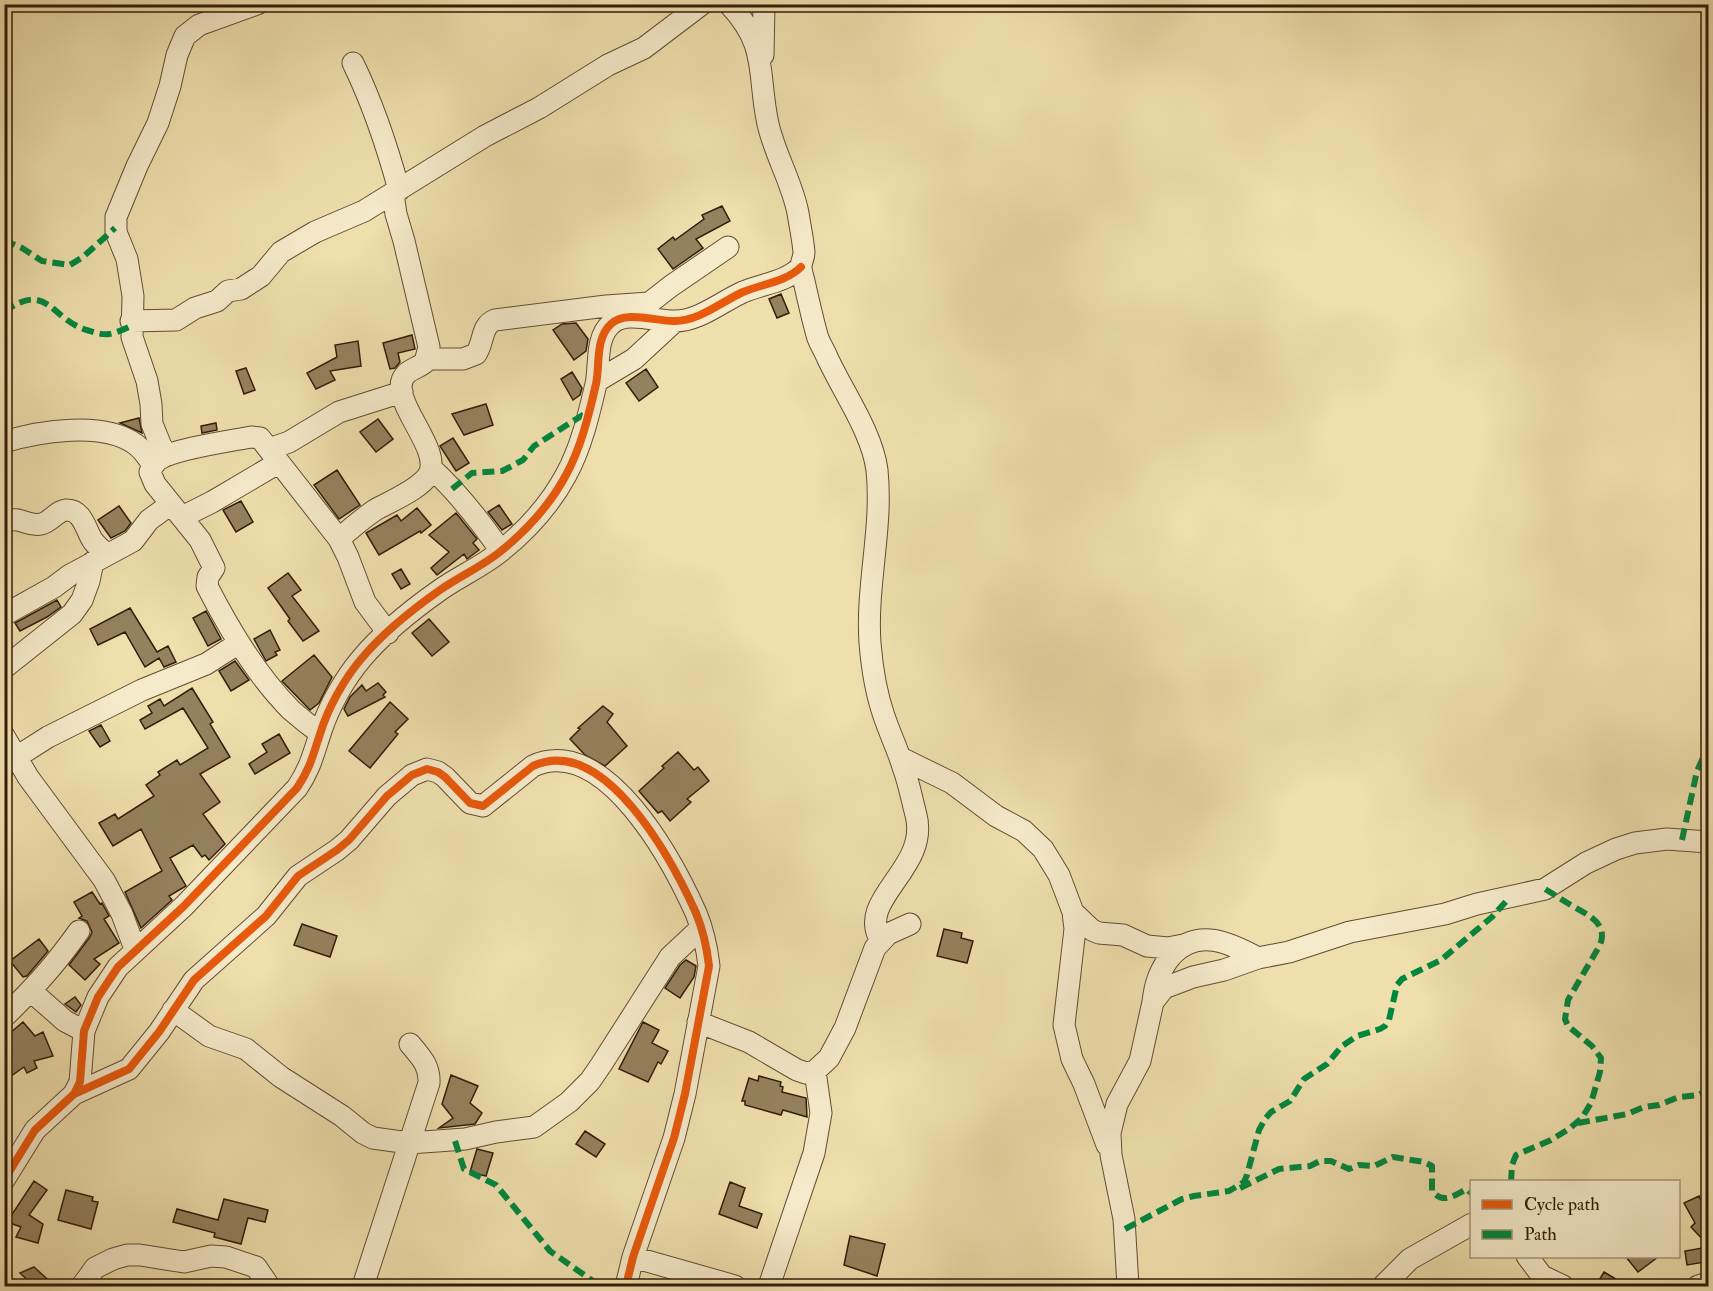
<svg xmlns="http://www.w3.org/2000/svg" width="1713" height="1291" font-family="'IM FELL Double Pica',serif">
<style>
.building{fill:#95815e;stroke:#331c08;stroke-width:1.5}
.lines{fill:none;stroke-linecap:round;stroke-linejoin:round}
.minor-casing{stroke:#624d31;stroke-width:23}
.minor{stroke:#f5eaca;stroke-width:21}
.quiet{stroke:#00873e;stroke-width:6;stroke-dasharray:12 6;stroke-linecap:butt}
.cycleway-casing{stroke:#f5eaca;stroke-width:11}
.cycleway{stroke:#e8590c;stroke-width:8}
</style>
<rect width="100%" height="100%" fill="#efdfad"/>
<filter id="stains"><feTurbulence type="fractalNoise" baseFrequency=".00333" numOctaves="4"/><feColorMatrix values="0 0 0 0 .2 0 0 0 0 .09 0 0 0 0 .02 0 0 0 .5 -.17"/></filter>
<radialGradient id="worn" r=".72"><stop offset=".6" stop-color="#630" stop-opacity="0"/><stop offset="1" stop-color="#630" stop-opacity=".3"/></radialGradient>
<path class="building" d="M 722,206 L 730,221 L 696,239 L 703,248 L 673,269 L 658,249 L 673,237 L 675,240 L 704,219 L 702,215 Z
M 781,294 L 789,313 L 777,318 L 769,299 Z
M 576,323 L 588,339 L 586,351 L 574,360 L 553,330 L 562,324 Z
M 412,335 L 415,349 L 398,353 L 400,362 L 395,368 L 390,369 L 383,343 Z
M 358,341 L 361,366 L 330,371 L 335,380 L 316,389 L 307,373 L 337,357 L 335,345 Z
M 246,368 L 255,390 L 244,394 L 236,371 Z
M 646,369 L 658,387 L 639,401 L 626,383 Z
M 572,372 L 582,388 L 580,395 L 573,400 L 561,379 Z
M 486,404 L 493,425 L 464,435 L 452,414 Z
M 139,418 L 142,433 L 120,423 Z
M 378,419 L 393,439 L 376,452 L 360,432 Z
M 216,423 L 217,430 L 202,433 L 201,426 Z
M 453,438 L 469,463 L 456,471 L 440,446 Z
M 337,470 L 360,505 L 339,519 L 314,485 Z
M 241,501 L 253,522 L 236,532 L 223,510 Z
M 499,505 L 512,524 L 502,530 L 488,512 Z
M 119,506 L 131,523 L 125,531 L 111,538 L 98,520 Z
M 417,508 L 431,525 L 421,533 L 420,531 L 379,555 L 366,533 L 397,515 L 401,521 Z
M 456,513 L 477,539 L 473,543 L 479,550 L 467,559 L 464,554 L 437,575 L 431,568 L 449,552 L 429,535 Z
M 401,569 L 410,584 L 401,589 L 392,574 Z
M 288,573 L 301,590 L 292,596 L 319,631 L 303,641 L 288,621 L 290,619 L 268,588 Z
M 57,600 L 61,607 L 47,617 L 20,631 L 15,623 Z
M 130,608 L 157,652 L 168,646 L 176,662 L 164,667 L 159,658 L 145,667 L 125,632 L 98,645 L 90,629 Z
M 206,611 L 221,639 L 208,646 L 193,618 Z
M 429,619 L 449,642 L 432,656 L 412,633 Z
M 270,630 L 280,650 L 275,652 L 277,655 L 266,661 L 254,639 Z
M 314,655 L 332,677 L 319,703 L 310,710 L 282,681 Z
M 235,661 L 249,680 L 231,691 L 219,671 Z
M 378,683 L 386,692 L 383,695 L 385,697 L 348,716 L 344,709 L 350,697 L 362,685 L 366,691 Z
M 192,688 L 213,722 L 210,724 L 230,757 L 200,774 L 220,802 L 203,814 L 225,844 L 209,860 L 205,855 L 202,857 L 193,845 L 170,858 L 186,886 L 169,896 L 172,900 L 141,928 L 125,892 L 162,871 L 141,829 L 113,846 L 99,823 L 115,814 L 118,819 L 154,796 L 146,785 L 160,775 L 158,772 L 177,760 L 180,765 L 208,748 L 183,708 L 145,729 L 140,720 L 152,713 L 148,706 L 160,699 L 164,706 Z
M 390,702 L 408,719 L 395,732 L 398,734 L 370,768 L 349,751 Z
M 603,706 L 613,714 L 607,722 L 627,746 L 605,766 L 585,755 L 570,739 L 580,729 L 578,728 Z
M 101,725 L 110,741 L 100,747 L 89,731 Z
M 279,734 L 290,753 L 255,774 L 249,764 L 267,752 L 262,744 Z
M 678,752 L 694,770 L 698,767 L 709,781 L 687,799 L 691,802 L 670,821 L 662,811 L 658,813 L 639,791 L 664,768 L 662,766 Z
M 92,892 L 100,904 L 102,903 L 109,916 L 104,919 L 119,943 L 94,959 L 100,964 L 85,980 L 69,965 L 90,937 L 92,932 L 87,921 L 79,918 L 82,916 L 74,902 Z
M 302,924 L 337,936 L 330,957 L 294,945 Z
M 944,929 L 962,933 L 961,938 L 973,941 L 967,963 L 937,956 Z
M 39,939 L 48,951 L 27,976 L 23,977 L 10,961 Z
M 686,960 L 696,966 L 694,977 L 680,998 L 665,988 L 680,965 Z
M 75,997 L 81,1005 L 76,1012 L 65,1004 Z
M 23,1022 L 35,1036 L 43,1032 L 53,1056 L 34,1061 L 37,1068 L 27,1073 L 24,1067 L 4,1081 L 4,1038 Z
M 643,1022 L 659,1030 L 652,1043 L 668,1051 L 661,1064 L 658,1062 L 648,1082 L 619,1069 Z
M 451,1075 L 478,1086 L 470,1103 L 482,1113 L 475,1124 L 439,1128 L 453,1118 L 442,1104 Z
M 759,1076 L 781,1082 L 780,1086 L 783,1087 L 782,1092 L 806,1098 L 807,1117 L 783,1110 L 781,1115 L 745,1105 L 745,1101 L 742,1101 L 749,1078 L 758,1081 Z
M 585,1131 L 605,1144 L 596,1157 L 576,1144 Z
M 477,1149 L 493,1153 L 486,1176 L 470,1172 Z
M 34,1181 L 47,1190 L 29,1215 L 43,1224 L 38,1243 L 16,1237 L 21,1227 L 7,1222 Z
M 730,1182 L 745,1188 L 739,1206 L 762,1214 L 757,1228 L 719,1214 Z
M 66,1190 L 93,1197 L 92,1201 L 98,1202 L 91,1229 L 58,1220 Z
M 1699,1196 L 1708,1215 L 1708,1245 L 1691,1227 L 1695,1223 L 1684,1203 Z
M 224,1199 L 268,1210 L 265,1222 L 248,1218 L 241,1244 L 214,1237 L 215,1233 L 173,1222 L 177,1209 L 218,1220 Z
M 850,1236 L 885,1244 L 877,1276 L 844,1265 Z
M 1702,1248 L 1705,1262 L 1687,1265 L 1685,1251 Z
M 1626,1257 L 1658,1257 L 1638,1272 Z
M 34,1267 L 56,1287 L 35,1287 L 20,1273 Z
M 1604,1272 L 1629,1287 L 1595,1287 Z"/>
<g class="lines">
<defs>
<path id="minor" d="M 729,4 C 769,46 757,74 768,124 C 775,155 792,182 798,213 C 800,226 803,240 804,252 C 804,258 801,262 801,267 C 801,271 803,277 804,281 C 808,299 812,317 817,335 C 819,343 824,349 827,357 C 843,392 872,432 877,470 C 883,528 866,585 870,643 C 872,668 876,693 884,716 C 890,734 898,750 903,767 C 909,783 912,800 916,815 C 930,869 855,899 881,941
M 763,55 L 764,4
M 353,63 C 373,104 387,146 399,190
M 639,311 L 671,286 L 728,247
M 131,321 L 176,320 L 195,308 L 217,301 L 228,291 L 241,289 L 261,276 L 281,252 L 315,232 L 364,211 L 485,136 L 539,108 L 608,65 L 644,48 L 702,4
M 427,359 L 463,359 L 476,354 C 484,343 481,325 495,320 L 606,306 L 649,303
M 597,381 L 634,359 L 674,322
M 4,442 C 40,431 103,421 135,444 C 143,449 148,458 153,465
M 269,449 L 289,442 L 339,412 L 402,392
M 168,455 L 161,446 L 152,424 L 151,404 L 147,381 L 132,337 L 133,296 L 127,259 L 116,232 L 116,217 L 137,166 L 158,123 L 170,86 L 177,55 L 185,36 L 199,25 L 257,4
M 431,468 C 458,492 480,521 501,551
M 182,517 L 212,502 L 278,463
M 4,522 C 21,515 26,527 41,524 C 51,522 56,511 66,510 C 83,509 86,531 93,541 C 97,546 101,550 107,554
M 339,539 C 350,529 362,519 375,510 C 389,502 421,489 429,474 C 443,447 384,397 406,374 C 411,369 420,367 425,362 L 429,347 L 404,241 L 396,214 L 393,194
M 4,615 L 54,587 L 70,575 L 133,541 L 149,520 L 171,504
M 4,668 L 72,614 L 82,600 L 89,581 L 93,562
M 320,733 C 310,726 300,718 291,710 C 256,675 229,629 207,586 L 208,577 L 214,568 L 200,540 L 155,484 L 150,472 C 152,467 153,464 158,460 C 173,449 230,441 251,437 L 260,438 L 339,539 L 348,557 L 365,602 L 388,633
M 4,736 L 28,777 L 104,880 L 122,914 L 135,949
M 901,758 L 952,783 L 996,816 L 1024,831 L 1043,849 L 1059,875 L 1073,912 L 1075,929 L 1064,1025 L 1072,1059 L 1084,1084 L 1107,1145
M 4,765 L 48,737 L 142,690 L 206,664 L 239,643
M 1073,912 L 1092,930 L 1099,933 L 1123,935 L 1147,946 L 1168,948 L 1183,945
M 32,992 L 65,1021 L 84,1031
M 1153,1002 C 1155,983 1160,969 1172,955 C 1198,927 1230,943 1258,958
M 173,1010 L 209,1036 L 246,1049 L 281,1077 L 342,1116 L 363,1133 L 373,1138 L 409,1143 L 465,1139 L 496,1132 L 534,1127 L 569,1102 L 590,1081 L 601,1065 L 670,957 L 701,928
M 4,1017 C 34,988 55,965 79,931
M 698,1022 L 749,1042 L 797,1070 L 806,1073 L 815,1071 L 829,1058 L 845,1028 L 875,948 L 888,934 L 910,924
M 74,1094 L 129,1069 L 159,1032 L 194,980 L 266,916 L 298,876 L 337,850 L 349,840 L 387,796 L 412,775 L 427,769 L 438,772 L 445,777 L 470,803 L 483,806 L 533,766 C 605,733 673,862 696,913 C 703,930 707,948 709,966 L 685,1094 L 674,1138 L 633,1257 L 626,1286
M 4,1180 L 35,1130 L 74,1094 L 80,1082 L 84,1031 L 98,997 L 118,967 L 184,906 L 297,788 C 310,769 313,755 320,734 C 328,708 344,679 362,658 C 383,633 413,609 440,590 C 460,576 483,566 501,551 C 527,530 551,503 566,475 C 581,448 589,414 596,384 C 600,366 595,338 611,324 C 625,310 655,321 673,321 C 698,322 721,302 743,292 C 762,284 786,282 801,267
M 1527,1256 L 1542,1276 L 1563,1286
M 633,1257 L 735,1286
M 1384,1285 L 1410,1259 L 1472,1224
M 82,1286 L 95,1268 L 113,1259 L 127,1255 L 140,1255 L 184,1262 L 211,1256 L 226,1257 L 256,1267 L 269,1286
M 363,1286 L 429,1083 C 430,1066 421,1057 410,1044
M 769,1286 L 814,1153 L 821,1113 L 815,1071
M 1128,1286 L 1124,1219 L 1111,1155 L 1110,1133 L 1117,1104 L 1140,1061 L 1153,1002 L 1164,988 L 1193,977 L 1224,970 L 1258,958 L 1289,952 L 1350,932 L 1445,914 L 1477,904 L 1545,889 L 1586,863 L 1616,849 L 1635,843 L 1667,839 L 1708,842
M 1698,1286 L 1708,1283"/>
</defs>
<use href="#minor" class="minor-casing"/>
<use href="#minor" class="minor"/>
<path class="quiet" d="M 4,240 L 22,248 L 42,261 L 70,265 L 83,257 L 115,228
M 4,312 C 49,279 50,321 90,331 C 96,333 103,335 109,334 C 116,333 124,329 131,326
M 452,489 L 472,473 L 502,471 L 508,468 L 523,460 L 534,446 L 589,411
M 1682,840 L 1697,771 L 1708,747
M 1578,1123 L 1627,1114 L 1644,1107 L 1659,1105 L 1679,1097 L 1698,1095 L 1708,1090
M 455,1141 L 464,1169 L 496,1185 L 550,1251 L 600,1286
M 1511,1182 L 1512,1165 L 1516,1155 L 1551,1140 L 1569,1129 L 1582,1118 L 1591,1103 L 1600,1072 L 1601,1058 L 1592,1046 L 1568,1026 L 1565,1019 L 1568,1000 L 1600,945 C 1608,924 1590,916 1574,907 C 1564,901 1555,895 1545,889
M 1240,1188 L 1279,1169 L 1310,1166 L 1320,1161 L 1331,1161 L 1349,1169 L 1359,1165 L 1374,1166 L 1393,1157 L 1424,1162 L 1432,1166 L 1432,1191 C 1444,1205 1454,1195 1467,1189 L 1472,1194
M 1125,1229 L 1182,1199 L 1194,1196 L 1229,1191 L 1244,1182 L 1247,1175 L 1259,1130 L 1265,1119 L 1271,1112 L 1290,1101 L 1304,1079 L 1327,1064 L 1342,1046 L 1357,1036 L 1380,1029 L 1385,1026 L 1389,1020 L 1397,985 L 1402,979 L 1441,960 L 1492,917 L 1509,898"/>
<defs>
<path id="cycleway" d="M 74,1094 L 129,1069 L 159,1032 L 194,980 L 266,916 L 298,876 L 337,850 L 349,840 L 387,796 L 412,775 L 427,769 L 438,772 L 445,777 L 470,803 L 483,806 L 533,766 C 605,733 673,862 696,913 C 703,930 707,948 709,966 L 685,1094 L 674,1138 L 633,1257 L 626,1286
M 4,1180 L 35,1130 L 74,1094 L 80,1082 L 84,1031 L 98,997 L 118,967 L 184,906 L 297,788 C 310,769 313,755 320,734 C 328,708 344,679 362,658 C 383,633 413,609 440,590 C 460,576 483,566 501,551 C 527,530 551,503 566,475 C 581,448 589,414 596,384 C 600,366 595,338 611,324 C 625,310 655,321 673,321 C 698,322 721,302 743,292 C 762,284 786,282 801,267"/>
</defs>
<use href="#cycleway" class="cycleway-casing"/>
<use href="#cycleway" class="cycleway"/>
</g>
<rect width="1713" height="1291" fill="none" stroke="#efdfad" stroke-width="24"/>
<rect x="6" y="6" width="1701" height="1279" fill="none" stroke="#331c08" stroke-width="3"/>
<rect x="12" y="12" width="1689" height="1267" fill="none" stroke="#331c08" stroke-width="1.5"/>
<rect x="1470" y="1180" width="210" height="78" fill="#f5eaca" stroke="#a7987c" stroke-width="1.5"/>
<rect x="1482" y="1200" width="30" height="9" fill="#e8590c" stroke="#a7987c" stroke-width="1.5"/>
<text x="1524" y="1210" font-size="18" fill="#331c08">Cycle path</text>
<rect x="1482" y="1230" width="30" height="9" fill="#00873e" stroke="#a7987c" stroke-width="1.5"/>
<text x="1524" y="1240" font-size="18" fill="#331c08">Path</text>
<rect width="100%" height="100%" filter="url(#stains)"/>
<rect width="100%" height="100%" fill="url(#worn)"/>
</svg>
